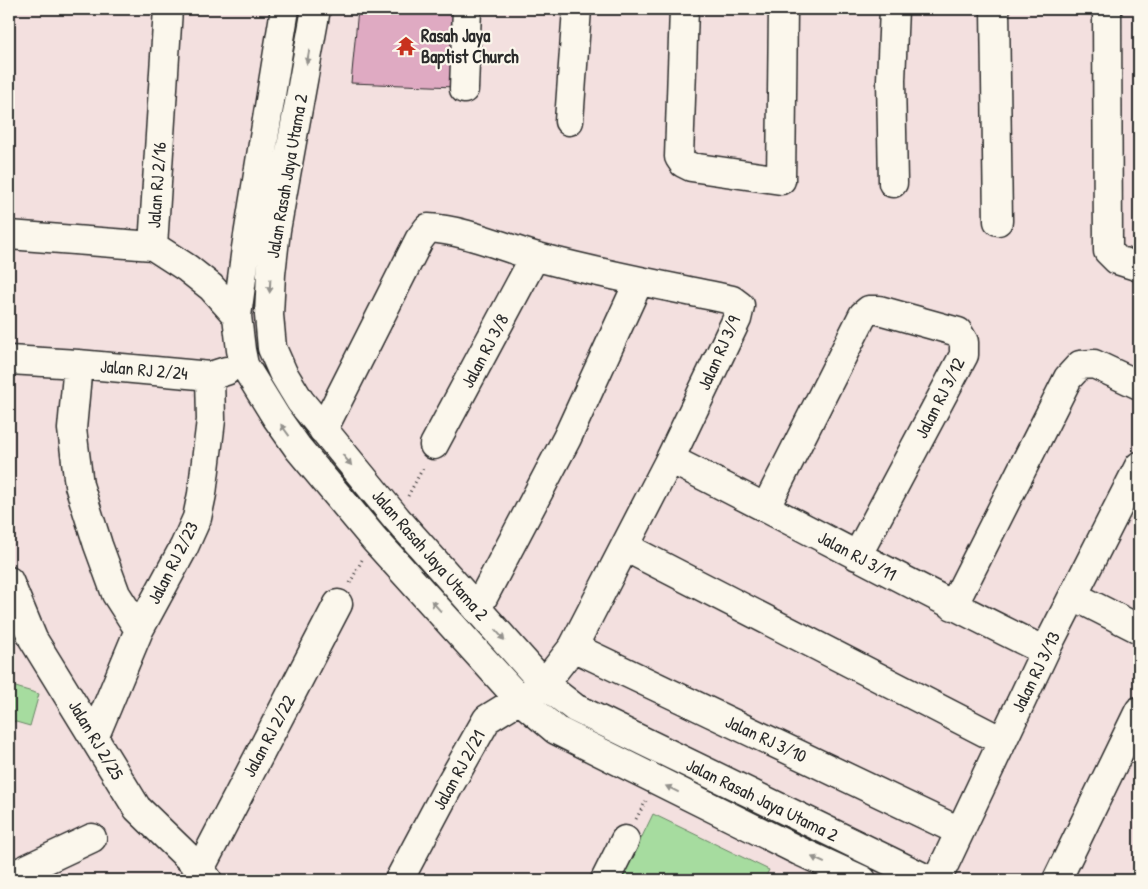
<svg xmlns="http://www.w3.org/2000/svg" width="1148" height="889" font-family="'Patrick Hand',sans-serif">
<style>
.green{fill:#a6dc9f;stroke:#688465}
.building{fill:#dfaac2;stroke:#2b2b2b}
.lines{fill:none;stroke-linecap:round;stroke-linejoin:round}
.minor-casing{stroke:#2b2b2b;stroke-width:31}
.path{stroke:#2b2b2b;stroke-width:3;stroke-dasharray:1 4;stroke-linecap:butt}
.minor{stroke:#fbf7ec;stroke-width:28}
.oneway{fill:#93918c}
.labels{text-anchor:middle;stroke-width:4.5;stroke-linejoin:round;paint-order:stroke}
.poi-label{font-size:18px;font-weight:bold;fill:#2b2b2b;stroke:#fbf7ec;text-anchor:start}
.street-label{font-size:18px;fill:#2b2b2b;stroke:#fbf7ec}
</style>
<rect width="100%" height="100%" fill="#f3e0df"/>
<filter id="ink" filterUnits="userSpaceOnUse"><feTurbulence type="fractalNoise" baseFrequency=".02" numOctaves="2"/><feDisplacementMap in="SourceGraphic" scale="10" xChannelSelector="R" yChannelSelector="G"/><feConvolveMatrix kernelMatrix="1 2 1 2 8 2 1 2 1" color-interpolation-filters="sRGB"/></filter>
<g filter="url(#ink)">
<path class="green" d="M 9,685 L 39,694 L 30,726 L 9,720 Z
M 653,814 L 769,870 L 764,880 L 621,880 Z"/>
<path class="building" d="M 358,9 L 458,9 L 456,87 L 351,83 Z"/>
<g class="lines">
<defs>
<path id="minor" d="M 285,9 L 246,248 L 237,316 L 241,350 L 244,365 L 276,417 L 298,448 L 374,539 L 519,699 L 556,730 L 799,851 L 862,880
M 316,9 L 276,230 L 271,274 L 269,315 L 272,348 L 283,373 L 300,401 L 397,519 L 544,684 L 575,708 L 929,880
M 684,9 L 679,157 L 683,163 L 691,167 L 781,180 L 783,9
M 995,9 L 998,221
M 1107,9 L 1108,251 L 1117,260 L 1139,267
M 464,89 L 467,9
M 569,121 L 577,9
M 893,183 L 891,80 L 894,9
M 9,235 L 153,246 L 168,9
M 153,246 L 187,268 L 211,287 L 237,316
M 9,360 L 78,364 L 210,376 L 226,371
M 78,364 L 72,429 L 79,485 L 98,545 L 116,594 L 139,630
M 323,430 L 419,240 L 428,228 C 465,230 499,246 534,256 C 599,274 666,286 732,300 L 740,306 L 737,319 L 670,459 L 573,647 L 544,684 L 487,719 L 449,786 L 399,880
M 434,445 L 535,256
M 670,459 C 796,522 919,590 1045,651
M 766,507 L 863,315 L 869,310 L 879,310 L 958,332 L 964,342 L 964,355 L 857,556
M 625,547 L 1002,741
M 9,581 L 33,639 L 137,808 L 200,869 L 208,880
M 1074,596 L 1139,629
M 953,606 L 1068,378 L 1080,365 L 1094,364 L 1139,385
M 477,609 L 567,438 L 639,281
M 573,647 L 959,831
M 94,738 L 139,630 L 184,547 L 197,518 L 202,494 L 211,420 L 210,376
M 200,869 L 338,604
M 9,877 L 92,838
M 605,880 L 625,840
M 937,880 L 1045,651 L 1139,466
M 1057,880 L 1139,711"/>
</defs>
<use href="#minor" class="minor-casing"/>
<path class="path" d="M 408,496 L 424,466
M 350,583 L 362,560
M 636,819 L 646,801
M 785,880 L 789,872"/>
<use href="#minor" class="minor"/>
</g>
<defs><path id="oneway-solid" d="M-6-.8H1V-3.2L6.5 0L1 3.2V.8H-6Z" transform="scale(1.25)"/></defs>
<g class="oneway">
<use href="#oneway-solid" transform="translate(308 57) rotate(100)"/>
<use href="#oneway-solid" transform="translate(270 286) rotate(93)"/>
<use href="#oneway-solid" transform="translate(285 430) rotate(-126)"/>
<use href="#oneway-solid" transform="translate(347 460) rotate(50)"/>
<use href="#oneway-solid" transform="translate(436 606) rotate(-132)"/>
<use href="#oneway-solid" transform="translate(500 635) rotate(49)"/>
<use href="#oneway-solid" transform="translate(672 789) rotate(-154)"/>
<use href="#oneway-solid" transform="translate(818 860) rotate(-155)"/>
</g>
</g>
<defs>
<symbol id="temple-bare" viewBox="-9 -9 18 18"><path d="M0-6L5-2H3V0L6.5 2.5H4V6H1.5V3h-3V6H-4V2.5H-6.5L-3 0V-2H-5Z" fill="#c8321e" stroke="#fbf7ec" stroke-width="2.5" paint-order="stroke"/></symbol>
</defs>
<g fill-rule="evenodd">
<use href="#temple-bare" x="392" y="32" width="28" height="28"/>
</g>
<g class="labels">
<g class="poi-label">
<text x="421" y="42">Rasah Jaya<tspan x="421" dy="21">Baptist Church</tspan></text>
</g>
<g class="street-label">
<text transform="translate(287 176) rotate(-80)" y="6">Jalan Rasah Jaya Utama 2</text>
<text transform="translate(157 185) rotate(-86)" y="6">Jalan RJ 2/16</text>
<text transform="translate(485 351) rotate(-62)" y="6">Jalan RJ 3/8</text>
<text transform="translate(719 353) rotate(-66)" y="6">Jalan RJ 3/9</text>
<text transform="translate(144 370) rotate(5)" y="6">Jalan RJ 2/24</text>
<text transform="translate(940 398) rotate(-63)" y="6">Jalan RJ 3/12</text>
<text transform="translate(430 555) rotate(49)" y="6">Jalan Rasah Jaya Utama 2</text>
<text transform="translate(857 556) rotate(28)" y="6">Jalan RJ 3/11</text>
<text transform="translate(173 563) rotate(-63)" y="6">Jalan RJ 2/23</text>
<text transform="translate(1036 672) rotate(-64)" y="6">Jalan RJ 3/13</text>
<text transform="translate(269 736) rotate(-62)" y="6">Jalan RJ 2/22</text>
<text transform="translate(766 739) rotate(25)" y="6">Jalan RJ 3/10</text>
<text transform="translate(96 740) rotate(59)" y="6">Jalan RJ 2/25</text>
<text transform="translate(459 770) rotate(-61)" y="6">Jalan RJ 2/21</text>
<text transform="translate(762 800) rotate(26)" y="6">Jalan Rasah Jaya Utama 2</text>
</g>
</g>
<rect width="1148" height="889" fill="none" stroke="#fbf7ec" stroke-width="30"/>
<rect x="15" y="15" width="1118" height="859" fill="none" stroke="#2b2b2b" stroke-width="2" filter="url(#ink)"/>
</svg>
